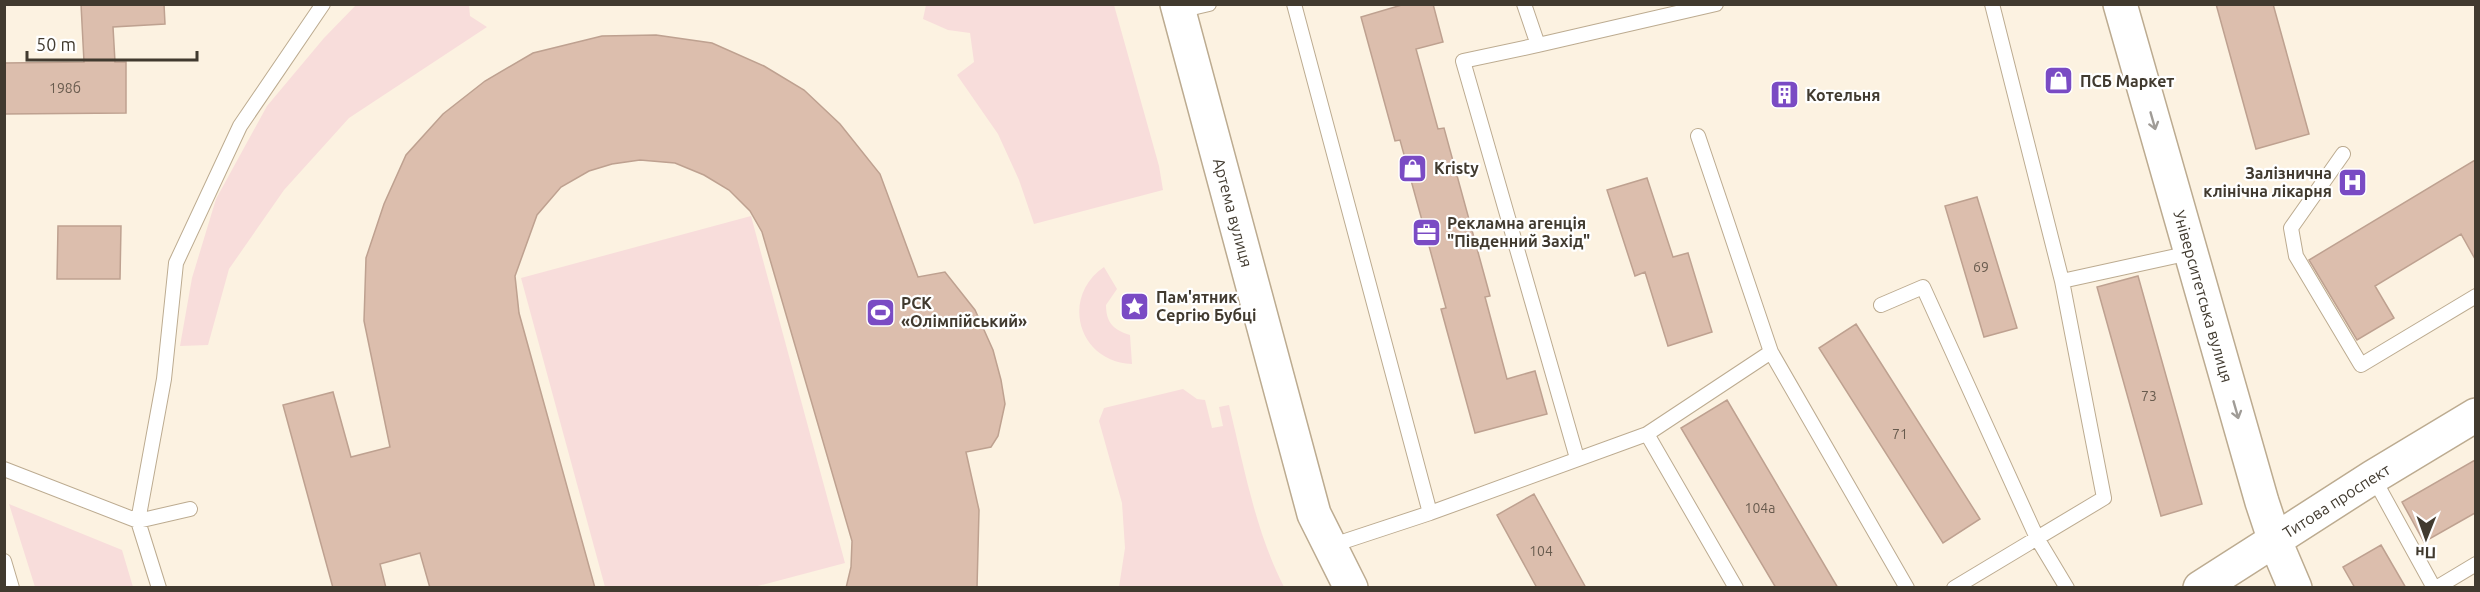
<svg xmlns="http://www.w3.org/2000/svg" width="2480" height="592" font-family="Ubuntu,sans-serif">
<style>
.green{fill:#f8dddb}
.building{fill:#dcbead;stroke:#bea190;stroke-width:1.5}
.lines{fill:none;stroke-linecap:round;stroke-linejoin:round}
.lane-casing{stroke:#bcab90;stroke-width:16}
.secondary-casing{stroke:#bcab90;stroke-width:36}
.primary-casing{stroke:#bcab90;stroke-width:36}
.lane{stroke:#fff;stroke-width:14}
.secondary{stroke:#fff;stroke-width:33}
.primary{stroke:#fff;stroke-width:33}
.oneway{stroke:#a09c97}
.labels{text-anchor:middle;stroke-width:4.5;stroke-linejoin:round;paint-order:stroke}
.number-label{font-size:14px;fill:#685b4e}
.poi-label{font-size:16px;font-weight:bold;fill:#413a2f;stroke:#fff;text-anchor:start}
.street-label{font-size:16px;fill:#413a2f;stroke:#fff}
</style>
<rect width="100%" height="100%" fill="#fcf2e1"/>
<path class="green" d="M 357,4 L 469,5 L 470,16 L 487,27 L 349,118 L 284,190 L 229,269 L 208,345 L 180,346 L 192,278 L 216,199 L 267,106 L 324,38 Z
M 926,5 L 1114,5 L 1159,166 L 1163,190 L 1034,224 L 1019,180 L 998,134 L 957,75 L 974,62 L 970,33 L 948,30 L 923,19 Z
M 751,216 L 845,563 L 754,587 L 605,587 L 521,278 Z
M 1104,267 L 1117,289 L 1106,305 C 1106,322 1113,330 1130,335 L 1132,364 C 1078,362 1060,297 1104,267 Z
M 1183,389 L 1197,399 L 1205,400 L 1212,428 L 1223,426 L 1219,407 L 1229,405 C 1244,467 1255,530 1284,587 L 1119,587 L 1125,548 L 1122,503 L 1099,421 L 1104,408 Z
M 9,504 L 122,550 L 133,587 L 35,587 Z"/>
<path class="building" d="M 81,4 L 164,4 L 165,24 L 113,27 L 115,62 L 126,62 L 126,113 L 4,114 L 4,63 L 84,62 Z
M 1405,4 L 1433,4 L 1443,42 L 1416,49 L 1438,129 L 1444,128 L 1490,296 L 1485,297 L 1507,379 L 1535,371 L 1547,414 L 1475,433 L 1441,309 L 1446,308 L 1400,140 L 1395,141 L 1361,17 Z
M 2216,4 L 2273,4 L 2309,134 L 2256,149 Z
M 656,35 L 712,43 L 764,66 L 804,90 L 840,124 L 880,174 L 918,277 L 945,272 L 975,310 L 993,350 L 1001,380 L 1005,404 L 998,436 L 991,447 L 966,452 L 979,510 L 977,588 L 846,588 L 851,567 L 852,541 L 762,232 L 750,211 L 729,190 L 704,175 L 675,163 L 640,160 L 612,164 L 589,171 L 561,187 L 537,215 L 515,276 L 519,313 L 595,588 L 430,588 L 420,553 L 380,564 L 386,588 L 333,588 L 283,405 L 333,392 L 351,457 L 390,447 L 364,321 L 366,258 L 384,204 L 406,155 L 443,114 L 485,81 L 533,53 L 602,36 Z
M 2475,160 L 2475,259 L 2461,234 L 2375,286 L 2394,318 L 2357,340 L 2309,260 Z
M 1647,178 L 1673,257 L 1688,253 L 1712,332 L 1668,346 L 1645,272 L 1635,276 L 1607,190 Z
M 1977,197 L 2017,328 L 1984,337 L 1945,206 Z
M 58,226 L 121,226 L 120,279 L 57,279 Z
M 2138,276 L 2202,504 L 2161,516 L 2097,287 Z
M 1856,324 L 1980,519 L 1943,543 L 1819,348 Z
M 1727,400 L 1838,588 L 1776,588 L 1681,428 Z
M 2475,460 L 2475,513 L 2424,542 L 2402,502 Z
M 1534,494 L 1586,588 L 1537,588 L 1497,515 Z
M 2381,545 L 2406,588 L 2355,588 L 2343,567 Z"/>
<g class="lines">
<defs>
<path id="lane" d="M 1294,4 L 1430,513
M 1524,4 L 1538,45 L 1716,4
M 1179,11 L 1209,4
M 1538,45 L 1463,61 L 1577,458
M 1698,136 L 1771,352
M 2343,154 L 2291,228 L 2296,256 L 2361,365 L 2476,296
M 2062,281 L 2190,253
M 1881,305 L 1923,287 L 2037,538 L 2067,588
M 1647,434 L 1736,588
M 4,469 L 138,521 L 159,588
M 2373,477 L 2434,588
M 190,509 L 138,521 L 164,379 L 176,263 L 240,126 L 323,4
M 1330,546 L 1430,513 L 1647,434 L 1771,352 L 1907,588
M 4,561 L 12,588
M 1954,588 L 2104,498 L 2062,281 L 1992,4
M 2436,588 L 2476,564"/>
<g id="secondary">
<path id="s1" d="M 2200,588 L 2373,477 L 2476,415"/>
</g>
<g id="primary">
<path id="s2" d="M 1177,4 L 1314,514 L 1351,588"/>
<path id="s3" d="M 2120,4 L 2262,502 L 2275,541 L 2295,588"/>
</g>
</defs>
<use href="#lane" class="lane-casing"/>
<use href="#secondary" class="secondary-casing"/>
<use href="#primary" class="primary-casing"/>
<use href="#lane" class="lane"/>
<use href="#secondary" class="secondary"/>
<use href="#primary" class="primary"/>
</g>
<defs><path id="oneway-shaft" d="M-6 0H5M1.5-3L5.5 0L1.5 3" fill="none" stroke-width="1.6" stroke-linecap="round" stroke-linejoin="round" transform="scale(1.5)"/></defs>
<g class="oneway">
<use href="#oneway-shaft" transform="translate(2153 121) rotate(74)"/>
<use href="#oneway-shaft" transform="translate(2236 410) rotate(74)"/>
</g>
<defs>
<symbol id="shop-square" viewBox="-11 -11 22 22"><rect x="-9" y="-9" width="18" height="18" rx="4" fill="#7a4bc4" stroke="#fff"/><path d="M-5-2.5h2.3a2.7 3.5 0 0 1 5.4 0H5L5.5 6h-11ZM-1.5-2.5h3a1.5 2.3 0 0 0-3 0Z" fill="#fff"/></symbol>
<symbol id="building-square" viewBox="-11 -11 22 22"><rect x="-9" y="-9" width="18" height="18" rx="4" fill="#7a4bc4" stroke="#fff"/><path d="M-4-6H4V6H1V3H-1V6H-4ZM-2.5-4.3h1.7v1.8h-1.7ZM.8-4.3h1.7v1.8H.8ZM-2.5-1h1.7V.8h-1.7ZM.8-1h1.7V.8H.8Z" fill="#fff"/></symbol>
<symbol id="hospital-square" viewBox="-11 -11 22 22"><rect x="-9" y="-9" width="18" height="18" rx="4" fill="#7a4bc4" stroke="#fff"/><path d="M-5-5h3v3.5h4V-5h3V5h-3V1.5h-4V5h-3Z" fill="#fff"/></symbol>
<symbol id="office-square" viewBox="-11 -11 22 22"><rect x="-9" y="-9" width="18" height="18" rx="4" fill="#7a4bc4" stroke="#fff"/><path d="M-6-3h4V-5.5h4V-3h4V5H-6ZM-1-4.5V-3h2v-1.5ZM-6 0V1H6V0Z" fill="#fff"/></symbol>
<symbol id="sight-square" viewBox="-11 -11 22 22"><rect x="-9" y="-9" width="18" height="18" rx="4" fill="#7a4bc4" stroke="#fff"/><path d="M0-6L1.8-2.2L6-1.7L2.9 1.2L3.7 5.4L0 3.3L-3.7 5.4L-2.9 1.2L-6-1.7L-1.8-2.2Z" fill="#fff"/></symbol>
<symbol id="stadium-square" viewBox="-11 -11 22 22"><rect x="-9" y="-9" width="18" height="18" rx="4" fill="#7a4bc4" stroke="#fff"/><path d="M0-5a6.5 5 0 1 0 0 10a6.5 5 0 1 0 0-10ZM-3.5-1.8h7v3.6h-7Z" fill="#fff"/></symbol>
</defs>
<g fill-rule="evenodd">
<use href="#shop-square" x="2042" y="64" width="33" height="33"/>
<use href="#building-square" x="1768" y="78" width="33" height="33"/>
<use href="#shop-square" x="1396" y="152" width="33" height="33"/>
<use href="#hospital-square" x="2336" y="166" width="33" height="33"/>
<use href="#office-square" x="1410" y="216" width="33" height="33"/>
<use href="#sight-square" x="1118" y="290" width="33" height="33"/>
<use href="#stadium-square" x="864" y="296" width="33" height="33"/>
</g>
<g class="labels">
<g class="number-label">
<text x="65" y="93">198б</text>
<text x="1981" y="272">69</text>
<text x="2149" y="401">73</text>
<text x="1900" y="439">71</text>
<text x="1760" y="513">104а</text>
<text x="1541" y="556">104</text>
</g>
<g class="poi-label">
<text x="2080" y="87">ПСБ Маркет</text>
<text x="1806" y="101">Котельня</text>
<text x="1434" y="174">Kristy</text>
<text x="2332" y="179" text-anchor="end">Залізнична<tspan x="2332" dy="18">клінічна лікарня</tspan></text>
<text x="1447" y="229">Рекламна агенція<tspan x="1447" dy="18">"Південний Захід"</tspan></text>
<text x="1156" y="303">Пам'ятник<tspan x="1156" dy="18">Сергію Бубці</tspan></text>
<text x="901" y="309">РСК<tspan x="901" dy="18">«Олімпійський»</tspan></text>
</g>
<g class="street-label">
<text dy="6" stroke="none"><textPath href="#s2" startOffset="216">Артема вулиця</textPath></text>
<text dy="6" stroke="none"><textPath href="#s3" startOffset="304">Університетська вулиця</textPath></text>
<text dy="6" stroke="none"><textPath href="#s1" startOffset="162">Титова проспект</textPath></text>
</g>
</g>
<rect width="2480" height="592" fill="none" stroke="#413a2f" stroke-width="12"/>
<g transform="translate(2426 538) rotate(181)" stroke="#ffffff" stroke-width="4.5" paint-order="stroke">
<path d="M0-4.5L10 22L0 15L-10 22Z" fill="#413a2f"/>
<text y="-9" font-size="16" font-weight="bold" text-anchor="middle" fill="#413a2f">Пн</text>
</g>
<path d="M27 51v9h170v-9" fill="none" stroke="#413a2f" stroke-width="3"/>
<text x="36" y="51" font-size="18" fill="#413a2f" stroke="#ffffff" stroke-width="4.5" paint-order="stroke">50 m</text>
</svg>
